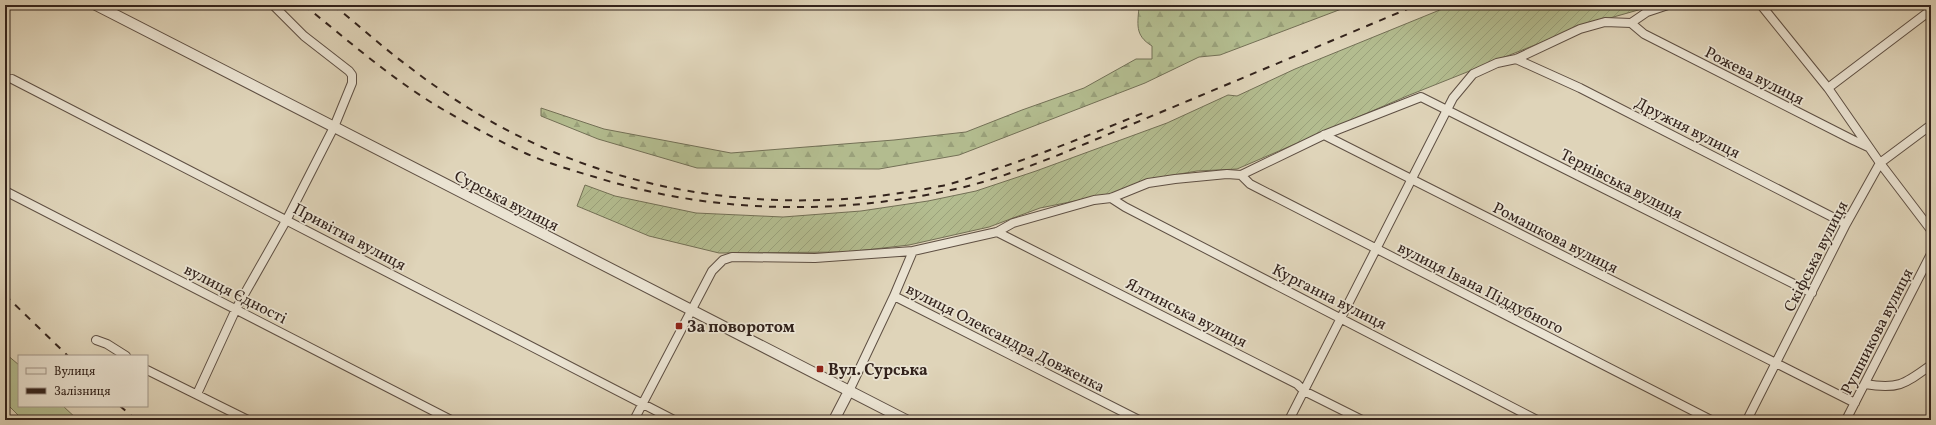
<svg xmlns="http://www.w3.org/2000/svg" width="1936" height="425" font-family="Vollkorn,serif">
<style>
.grass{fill:#b3bc8f;stroke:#737056}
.forest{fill:url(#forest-firs);stroke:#737056}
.garden{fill:url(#garden-furrows);stroke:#737056}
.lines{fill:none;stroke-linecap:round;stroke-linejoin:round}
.minor-casing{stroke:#5e4f43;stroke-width:10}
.tertiary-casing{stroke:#5e4f43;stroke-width:12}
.minor{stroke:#eae3d2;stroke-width:8}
.tertiary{stroke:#eae3d2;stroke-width:10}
.rail{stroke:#33231c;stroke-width:2;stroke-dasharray:7 7;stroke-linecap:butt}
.poi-dot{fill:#8f2418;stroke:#eae3d2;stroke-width:1.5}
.labels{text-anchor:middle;stroke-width:3.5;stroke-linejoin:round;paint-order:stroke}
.street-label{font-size:16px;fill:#33231c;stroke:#eae3d2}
.poi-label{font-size:16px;font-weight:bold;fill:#33231c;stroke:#eae3d2;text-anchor:start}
</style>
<defs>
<pattern id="forest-firs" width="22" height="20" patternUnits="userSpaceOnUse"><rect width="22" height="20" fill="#b3bc8f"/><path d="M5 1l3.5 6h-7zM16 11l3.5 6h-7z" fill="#9aa17b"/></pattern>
<pattern id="garden-furrows" width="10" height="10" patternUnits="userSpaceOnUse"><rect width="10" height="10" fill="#b3bc8f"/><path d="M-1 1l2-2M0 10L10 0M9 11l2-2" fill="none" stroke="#9aa17b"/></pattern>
</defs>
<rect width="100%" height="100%" fill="#dfd4b9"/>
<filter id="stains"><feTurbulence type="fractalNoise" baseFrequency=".005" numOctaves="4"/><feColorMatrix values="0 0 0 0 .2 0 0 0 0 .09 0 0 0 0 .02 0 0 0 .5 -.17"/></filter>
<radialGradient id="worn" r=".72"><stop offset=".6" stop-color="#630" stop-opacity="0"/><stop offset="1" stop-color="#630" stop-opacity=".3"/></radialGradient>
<path class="grass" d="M 6,354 L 19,365 L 19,406 L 63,406 L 78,420 L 23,420 L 5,402 Z"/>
<path class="forest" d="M 1139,5 L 1352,5 L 1220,55 L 1199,57 L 1145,83 L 959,155 L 879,169 L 697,168 L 598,139 L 541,116 L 541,108 L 604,129 L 731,153 L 894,140 L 966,132 L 1022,110 L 1084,88 L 1136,59 L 1152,59 L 1152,46 C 1134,35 1138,24 1139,5 Z"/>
<path class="garden" d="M 1452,5 L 1656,5 L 1585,25 L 1407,96 L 1237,169 L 1197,171 L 1145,180 L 1110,194 L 1040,208 L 989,227 L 909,245 L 848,252 L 719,253 L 649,236 L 577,206 L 585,185 L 615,196 L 696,213 L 783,217 L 861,211 L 928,201 L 976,191 L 1036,171 L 1167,123 L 1228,95 L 1237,96 L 1295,69 Z"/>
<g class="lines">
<defs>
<path id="minor" d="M 1761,5 L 1828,88 L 1931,10
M 1631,23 L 1644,34 L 1853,140 L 1868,147
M 1516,59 L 1580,88 L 1846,224
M 12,79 L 674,420
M 1828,88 L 1880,163 L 1931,230
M 1324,135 L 1855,403
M 1241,175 L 1250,184 L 1711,420
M 7,192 L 451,420
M 1111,198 L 1125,207 L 1537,420
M 997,232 L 1297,384 L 1304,391 L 1362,420
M 913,251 L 997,232 L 1013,223 L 1094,200 L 1111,198 L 1148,183 L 1175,179 L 1227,174 L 1241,175 L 1324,135 L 1421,97 L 1812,293
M 96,340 L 107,344 L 126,356
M 147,370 L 248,420
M 1865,384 C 1898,390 1905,384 1931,365
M 849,391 L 894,296
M 197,394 L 236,309 L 287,219 L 334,127 L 352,83 L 352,75 L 349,71 L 304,36 L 273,5
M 634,420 L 712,271 L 723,260 L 732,257 L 815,258 L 913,251 L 894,296 L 1139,420
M 1289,420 L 1453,98 L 1473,74 L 1497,63 L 1516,59 L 1580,29 L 1605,22 L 1631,23 L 1647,12 L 1668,5
M 1747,420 L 1846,224 L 1880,163 L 1931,125
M 1846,420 L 1931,254"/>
<path id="tertiary" d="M 96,5 L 906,420
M 834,420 L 849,391"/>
</defs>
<use href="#minor" class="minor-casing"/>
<use href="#tertiary" class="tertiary-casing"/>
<use href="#minor" class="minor"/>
<use href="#tertiary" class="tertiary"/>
<path class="rail" d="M 304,5 C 350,42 396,83 449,113 C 473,127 499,141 525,153 C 547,163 571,170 595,177 C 713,214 839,216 960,188 C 994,180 1028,167 1061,154 L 1417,5
M 333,5 C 359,25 382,47 408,66 C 427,81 449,96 470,109 C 611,196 779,219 941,186 C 956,183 972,177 987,172 C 1040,155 1092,134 1143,113
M 5,295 L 68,356
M 120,406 L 136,420"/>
</g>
<g class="poi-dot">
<rect x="675" y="322" width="8" height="8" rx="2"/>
<rect x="816" y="365" width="8" height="8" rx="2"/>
</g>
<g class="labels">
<g class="street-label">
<text transform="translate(1755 75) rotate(27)" y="6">Рожева вулиця</text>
<text transform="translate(1688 127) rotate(27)" y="6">Дружня вулиця</text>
<text transform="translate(1622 183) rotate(27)" y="6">Тернівська вулиця</text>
<text transform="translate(507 200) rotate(27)" y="6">Сурська вулиця</text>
<text transform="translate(350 236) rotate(28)" y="6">Привітна вулиця</text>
<text transform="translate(1556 237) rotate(27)" y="6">Ромашкова вулиця</text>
<text transform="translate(1815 256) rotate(-63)" y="6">Скіфська вулиця</text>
<text transform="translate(1481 287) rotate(27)" y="6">вулиця Івана Піддубного</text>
<text transform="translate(236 293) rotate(27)" y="6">вулиця Єдності</text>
<text transform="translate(1330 296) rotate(27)" y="6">Курганна вулиця</text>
<text transform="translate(1187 312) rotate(27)" y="6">Ялтинська вулиця</text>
<text transform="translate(1876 331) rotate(-63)" y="6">Рушникова вулиця</text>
<text transform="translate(1006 337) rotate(27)" y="6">вулиця Олександра Довженка</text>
</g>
<g class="poi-label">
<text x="687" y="332">За поворотом</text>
<text x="828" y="375">Вул. Сурська</text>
</g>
</g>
<rect width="1936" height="425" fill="none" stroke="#dfd4b9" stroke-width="20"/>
<rect x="6" y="6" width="1924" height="413" fill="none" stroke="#33231c" stroke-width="2"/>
<rect x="10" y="10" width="1916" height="405" fill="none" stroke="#33231c"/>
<rect x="18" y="355" width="130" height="52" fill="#eae3d2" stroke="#a19689"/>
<rect x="26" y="368" width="20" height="6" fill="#eae3d2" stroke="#a19689"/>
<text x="54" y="375" font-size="12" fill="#33231c">Вулиця</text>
<rect x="26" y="388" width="20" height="6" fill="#33231c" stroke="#a19689"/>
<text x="54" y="395" font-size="12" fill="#33231c">Залізниця</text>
<rect width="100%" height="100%" filter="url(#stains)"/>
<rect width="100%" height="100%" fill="url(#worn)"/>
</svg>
